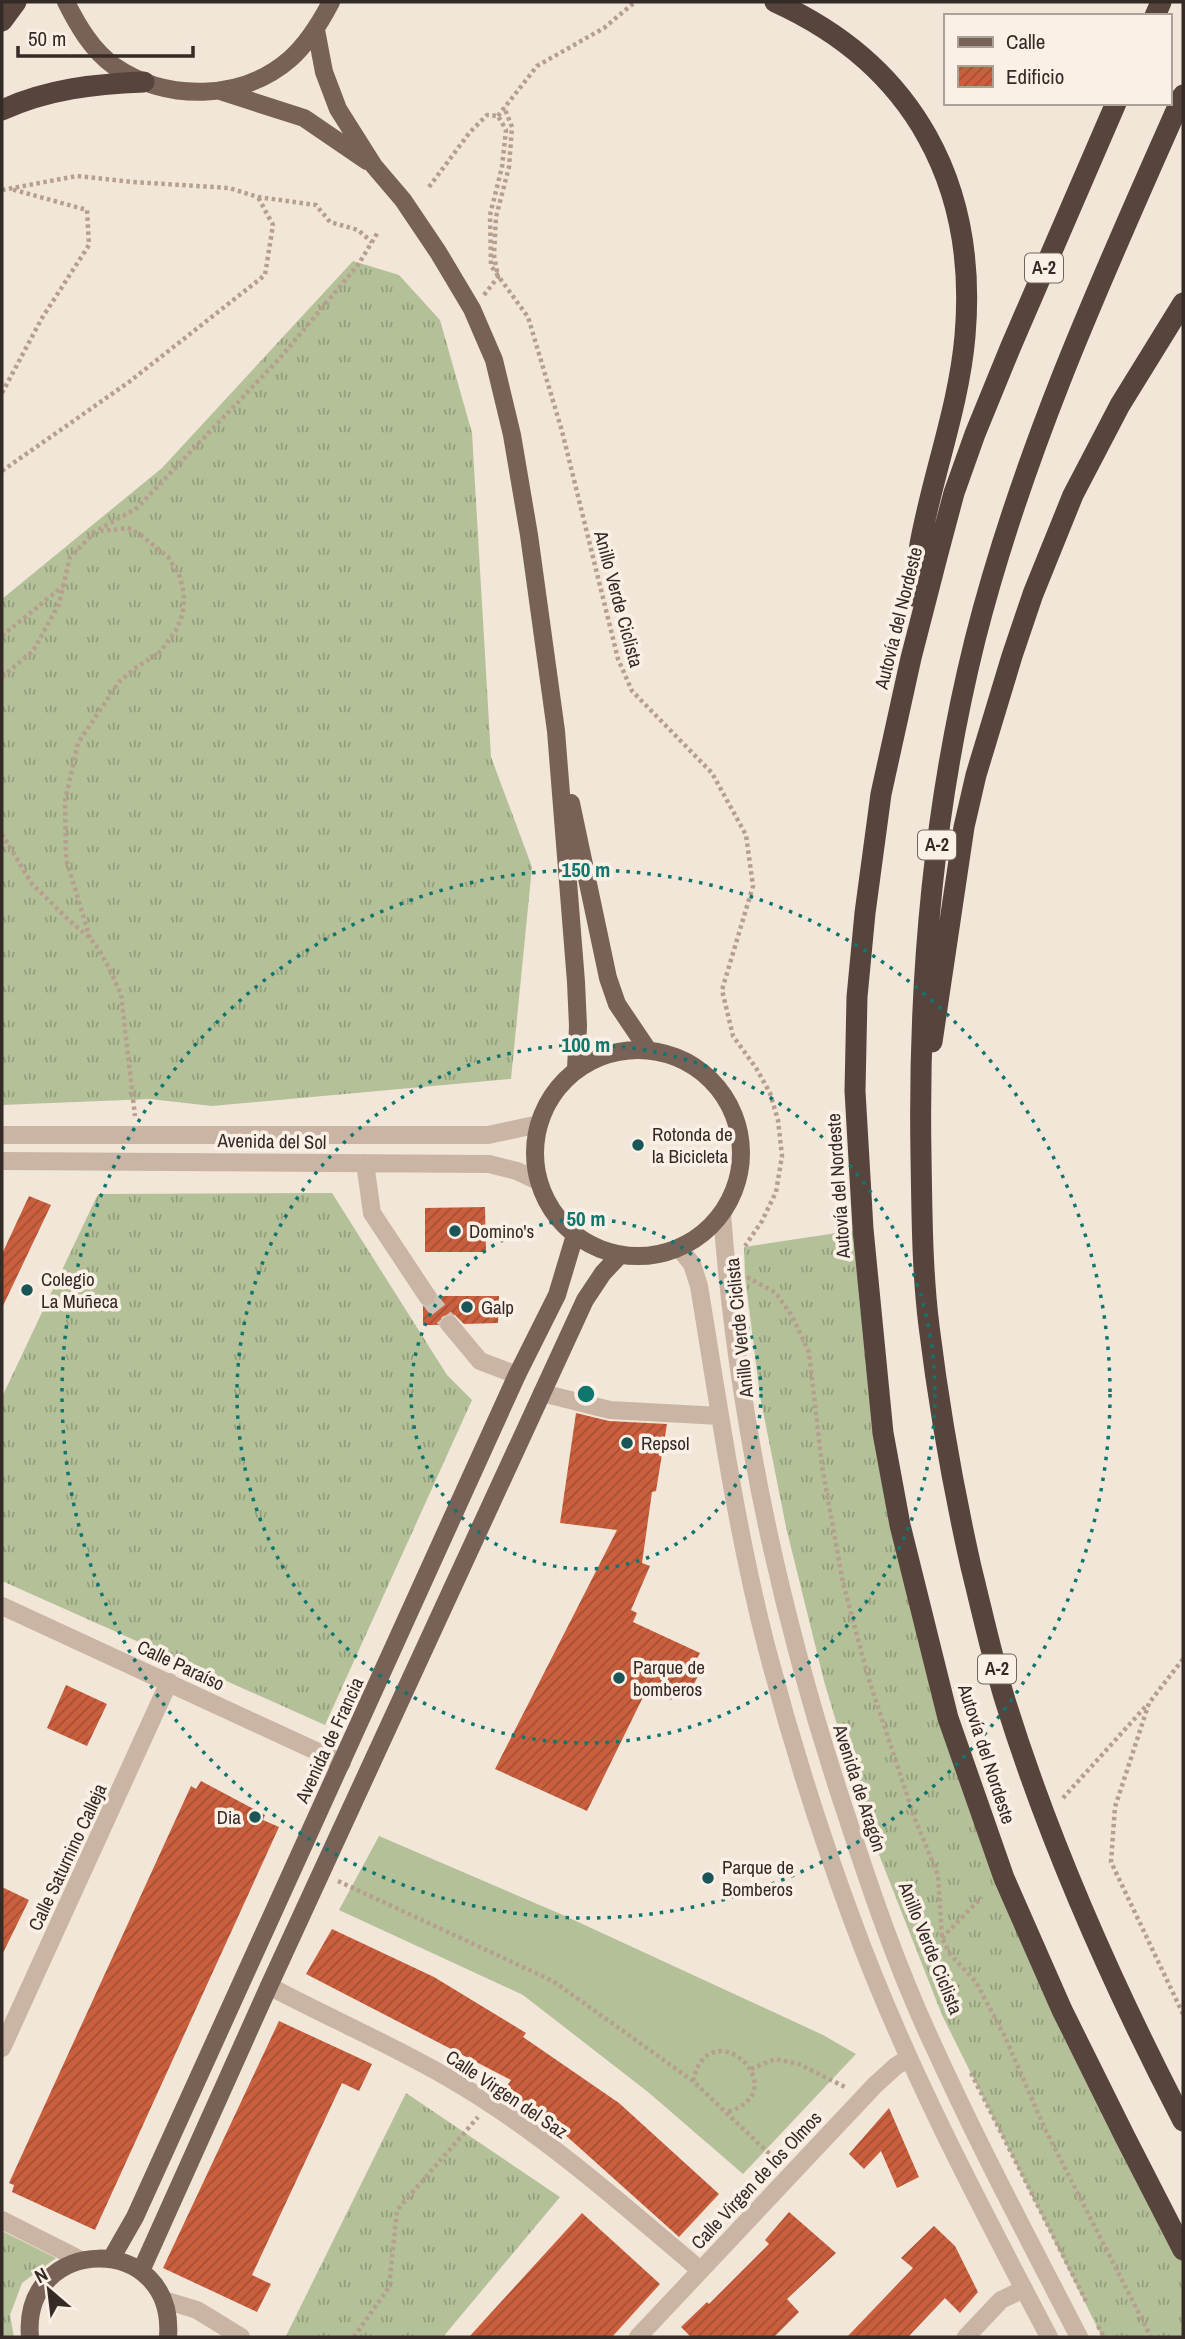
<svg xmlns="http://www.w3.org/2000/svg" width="1185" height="2339" font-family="'Archivo Narrow',sans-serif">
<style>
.grass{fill:url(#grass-tufts)}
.garden{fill:#b4c198}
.building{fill:url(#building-hatch)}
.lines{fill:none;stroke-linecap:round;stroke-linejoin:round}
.minor-tunnel{stroke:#ccc1b4;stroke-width:18;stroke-dasharray:18 9;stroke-linecap:butt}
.path{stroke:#b69f8e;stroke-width:4.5;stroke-dasharray:3.5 3.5;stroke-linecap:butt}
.minor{stroke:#cab5a4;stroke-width:18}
.major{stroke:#786156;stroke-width:18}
.highway{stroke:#57453d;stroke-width:21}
.ring{fill:none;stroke:#0f766e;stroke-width:3.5;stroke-dasharray:3.5 7}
.poi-dot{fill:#1a5558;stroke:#faf0e5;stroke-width:2.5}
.labels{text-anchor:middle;stroke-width:7;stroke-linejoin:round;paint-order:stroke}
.shield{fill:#faf0e5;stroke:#70665f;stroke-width:2}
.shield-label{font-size:18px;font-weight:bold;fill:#352b26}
.street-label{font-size:19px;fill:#352b26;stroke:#faf0e5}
.poi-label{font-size:19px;fill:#352b26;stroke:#faf0e5;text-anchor:start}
.centre{fill:#0f766e;stroke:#faf0e5;stroke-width:3.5}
.ring-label{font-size:21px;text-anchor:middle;font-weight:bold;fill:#0f766e;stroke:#faf0e5;stroke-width:7;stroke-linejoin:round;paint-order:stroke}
</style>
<defs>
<pattern id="grass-tufts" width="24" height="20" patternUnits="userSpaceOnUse" patternTransform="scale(1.75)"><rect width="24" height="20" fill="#b4c198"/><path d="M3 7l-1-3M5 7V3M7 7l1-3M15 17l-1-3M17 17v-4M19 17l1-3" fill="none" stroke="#939d7c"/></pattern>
<pattern id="building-hatch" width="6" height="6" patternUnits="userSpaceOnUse" patternTransform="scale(1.75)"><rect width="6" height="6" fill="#ca5f3e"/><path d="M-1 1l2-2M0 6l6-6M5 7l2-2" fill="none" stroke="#a54f34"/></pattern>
</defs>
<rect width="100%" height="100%" fill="#f2e6d8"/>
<path class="grass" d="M 353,261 L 399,275 L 440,320 L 472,433 L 491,757 L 532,867 L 511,1079 L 212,1106 L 150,1099 L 2,1105 L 2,599 L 162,468 Z
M 332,1193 L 447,1375 L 472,1400 L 325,1725 L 2,1581 L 2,1397 L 98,1194 Z
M 863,1229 L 900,1525 L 1004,1878 L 1183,2250 L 1183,2337 L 1102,2337 L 942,2015 L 865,1819 L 824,1681 L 786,1527 L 760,1396 L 745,1276 L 744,1247 Z
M 406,2093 L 560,2197 L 443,2337 L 288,2337 L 286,2336 Z
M 2,2231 L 56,2258 L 22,2283 L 10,2315 L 14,2337 L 2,2336 Z"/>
<path class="garden" d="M 379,1836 L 563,1915 L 823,2035 L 856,2054 L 743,2174 L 648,2092 L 523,1995 L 339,1910 Z"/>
<path class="building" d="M 29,1196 L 51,1205 L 2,1308 L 2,1254 Z
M 485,1207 L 486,1252 L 425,1252 L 425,1208 Z
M 438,1296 L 499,1296 L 498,1323 L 464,1324 L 455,1315 L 449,1314 L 442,1317 L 439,1325 L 423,1325 L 423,1306 L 434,1305 Z
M 576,1413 L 609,1421 L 667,1424 L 656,1491 L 652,1492 L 642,1563 L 650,1566 L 631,1610 L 637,1613 L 633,1622 L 700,1653 L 692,1668 L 700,1672 L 691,1690 L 679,1684 L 671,1700 L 647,1689 L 587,1811 L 495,1769 L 617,1530 L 560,1523 Z
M 66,1685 L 107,1704 L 87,1746 L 47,1728 Z
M 201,1781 L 265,1815 L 263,1820 L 279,1827 L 95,2230 L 12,2192 L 14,2185 L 9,2183 L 191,1786 L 196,1789 Z
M 2,1887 L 29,1900 L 2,1955 Z
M 332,1929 L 434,1977 L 526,2033 L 523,2037 L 619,2103 L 719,2194 L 679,2237 L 563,2133 L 504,2090 L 511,2080 L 306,1974 Z
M 279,2021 L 372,2064 L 359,2091 L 342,2083 L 252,2275 L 271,2284 L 257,2312 L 163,2268 Z
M 889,2108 L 919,2177 L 897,2188 L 881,2151 L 864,2169 L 849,2154 Z
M 789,2212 L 836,2253 L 787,2299 L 799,2312 L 774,2337 L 691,2337 L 681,2327 L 707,2302 L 709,2304 L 769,2244 L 765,2240 Z
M 582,2213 L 660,2284 L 612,2337 L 469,2337 Z
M 934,2226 L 955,2246 L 978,2292 L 960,2313 L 945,2298 L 908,2337 L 847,2337 L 913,2268 L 901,2258 Z"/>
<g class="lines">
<path class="minor-tunnel" d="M 427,1296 L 450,1325"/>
<path class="path" d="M 498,116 L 537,66 L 604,28 L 635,2
M 429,187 L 470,132 L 487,115 L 498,116 L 506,130 L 502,167 L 490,215 L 491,266 L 528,317 L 562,431 L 618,659 L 632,691 L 712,773 L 746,835 L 753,886 L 722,990 L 733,1036 L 756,1068 L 770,1093 L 778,1120 L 782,1156 L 776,1192 L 762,1221 L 745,1246
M 2,190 L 77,176 L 133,182 L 229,188 L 258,197 L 316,205 L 330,222 L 358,230 L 372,242
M 484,295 L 498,277 L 494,255 L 496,217 L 509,167 L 512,127 L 504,107
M 2,393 L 42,318 L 89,245 L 87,210 L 11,189
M 2,471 L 129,382 L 265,275 L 273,225 L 258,197
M 2,636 L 63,586
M 2,677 L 33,651 L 59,604 L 70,557 L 96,531 L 137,508 L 280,358 L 358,265 L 378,232
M 2,834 L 32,884 L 72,923 L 90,938 L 100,951 L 110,970 L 121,994 L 135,1116
M 90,938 L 66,859 L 65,801 L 78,743 L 119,682 L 134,669 L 160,652 L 176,630 L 183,613 L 184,594 L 180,577 L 168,557 L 141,535 L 128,528 L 101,531
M 747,1277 L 776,1293 L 792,1316 L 809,1352 L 822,1466 L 843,1583 L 869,1680 L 915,1819 L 938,1875 L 942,1938 L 950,1954 L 976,1982 L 1005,2037 L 1044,2127 L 1151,2337
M 1183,1659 L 1149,1703 L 1115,1807 L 1111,1862 L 1183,2014
M 1063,1798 L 1146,1706
M 338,1881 L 553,1981 L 693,2081 L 778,2162
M 942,1938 L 982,1897
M 751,2069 L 775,2059 L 799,2064 L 847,2088
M 971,2073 L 1087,2303
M 693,2081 C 709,2007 799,2091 727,2112
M 1098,2326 L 1104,2337
M 354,2337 L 389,2287 L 397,2210 L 478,2117"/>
<path class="minor" d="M 2,1135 L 488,1135 L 539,1124
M 2,1161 L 489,1164 L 517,1171 L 538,1181
M 365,1163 L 372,1213 L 427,1296
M 722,1213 C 737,1420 782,1623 848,1820 C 873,1897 900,1975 935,2049 C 979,2146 1030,2242 1079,2337
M 679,1248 L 692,1264 L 699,1286 C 719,1407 736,1530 767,1649 C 791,1741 820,1833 853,1922 C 906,2066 978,2202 1049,2337
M 450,1325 L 480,1361 L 517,1375
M 542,1393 L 610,1410 L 720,1416
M 2,1606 L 342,1763
M 269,1986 C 327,2017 388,2043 445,2076 C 538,2129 619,2201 700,2270
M 2,2048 L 169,1682
M 2,2220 L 81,2260
M 164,2300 L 197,2310 L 241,2337
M 638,2337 L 875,2085 L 896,2066 L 909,2058
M 966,2337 L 1001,2300 L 1024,2289"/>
<path class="major" d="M 66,2 C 78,26 92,50 114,66 C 166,102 242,101 290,59 C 308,43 320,23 331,2
M 316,30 L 324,72 L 338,109 L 374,166 L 403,200 L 438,252 L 472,309 L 494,360 L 512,435 L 529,535 L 556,731 L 576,982 L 578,1026 L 576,1070
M 220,91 L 304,118 L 367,161
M 571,803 L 608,978 L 617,1004 L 648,1050
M535 1153a103 103 0 1 1 206 0a103 103 0 1 1-206 0Z
M 111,2259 L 135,2217 L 517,1375 L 557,1295 L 575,1235
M 141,2271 L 269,1986 L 585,1300 L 603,1273 L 620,1255
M 30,2337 C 21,2234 176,2231 168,2337"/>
<path class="highway" d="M 775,2 C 914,65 978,185 965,336 C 959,405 934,471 921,539 C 917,558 917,578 916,597
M 1155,16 L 1161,2
M 2,21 L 16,2
M 1183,95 C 1104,273 1023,450 975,640 C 933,809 918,983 921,1156 C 922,1213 922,1270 929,1326 C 939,1407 953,1487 971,1567 C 982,1611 992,1657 1005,1700 C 1050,1845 1113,1986 1183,2121
M 1116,103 L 1011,346 L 975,434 L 954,493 L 938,553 L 911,658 L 881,794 L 865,913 L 857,997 L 855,1091 L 863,1229 L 883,1433 L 900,1525 L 948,1718 L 1004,1878 L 1062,2010 L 1125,2137 L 1183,2250
M 2,110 C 48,89 94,84 144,82
M 932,1042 L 964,827 L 976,775 L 1012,656 L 1033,594 L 1073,495 L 1120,405 L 1183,303"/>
</g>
<g class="ring">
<circle cx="586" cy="1394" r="175"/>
<circle cx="586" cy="1394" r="349"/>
<circle cx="586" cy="1394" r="524"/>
</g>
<g class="poi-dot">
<circle cx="638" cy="1145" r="7"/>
<circle cx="455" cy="1231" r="7"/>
<circle cx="27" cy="1290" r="7"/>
<circle cx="467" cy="1307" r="7"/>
<circle cx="627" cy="1443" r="7"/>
<circle cx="619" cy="1678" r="7"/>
<circle cx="255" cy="1817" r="7"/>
<circle cx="708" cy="1878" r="7"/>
</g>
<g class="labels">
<g class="shield">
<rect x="1025" y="253.5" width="38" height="29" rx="5"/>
<rect x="918" y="830.5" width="38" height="29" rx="5"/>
<rect x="978" y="1654.5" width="38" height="29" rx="5"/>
</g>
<g class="shield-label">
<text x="1044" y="274">A-2</text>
<text x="937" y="851">A-2</text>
<text x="997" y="1675">A-2</text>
</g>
<g class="street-label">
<text transform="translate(619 599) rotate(75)" y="7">Anillo Verde Ciclista</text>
<text transform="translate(898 618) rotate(-76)" y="7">Autovía del Nordeste</text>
<text transform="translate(272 1141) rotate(1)" y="7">Avenida del Sol</text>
<text transform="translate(838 1186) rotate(-94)" y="7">Autovía del Nordeste</text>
<text transform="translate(739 1328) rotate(-96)" y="7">Anillo Verde Ciclista</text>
<text transform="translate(181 1665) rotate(25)" y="7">Calle Paraíso</text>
<text transform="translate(329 1740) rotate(-65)" y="7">Avenida de Francia</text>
<text transform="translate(987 1754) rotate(72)" y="7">Autovía del Nordeste</text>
<text transform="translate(860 1788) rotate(72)" y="7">Avenida de Aragón</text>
<text transform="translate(67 1857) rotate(-65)" y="7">Calle Saturnino Calleja</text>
<text transform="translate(931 1948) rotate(68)" y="7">Anillo Verde Ciclista</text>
<text transform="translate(507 2094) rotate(34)" y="7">Calle Virgen del Saz</text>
<text transform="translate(756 2180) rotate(-47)" y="7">Calle Virgen de los Olmos</text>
</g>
<g class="poi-label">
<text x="652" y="1141">Rotonda de<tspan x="652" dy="22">la Bicicleta</tspan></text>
<text x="469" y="1238">Domino's</text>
<text x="41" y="1286">Colegio<tspan x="41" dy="22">La Muñeca</tspan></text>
<text x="481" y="1314">Galp</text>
<text x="641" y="1450">Repsol</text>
<text x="633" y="1674">Parque de<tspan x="633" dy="22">bomberos</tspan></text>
<text x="241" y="1824" text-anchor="end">Dia</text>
<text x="722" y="1874">Parque de<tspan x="722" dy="22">Bomberos</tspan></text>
</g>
</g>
<circle cx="586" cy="1394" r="10" class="centre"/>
<g class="ring-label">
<text x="586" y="877">150 m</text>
<text x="586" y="1052">100 m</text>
<text x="586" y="1226">50 m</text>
</g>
<rect width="1185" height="2339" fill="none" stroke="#352b26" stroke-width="7"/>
<rect x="944" y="14" width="228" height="91" fill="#faf0e5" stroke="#aba199" stroke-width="2"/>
<rect x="958" y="37" width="35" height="10" fill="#786156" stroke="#aba199" stroke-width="2"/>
<text x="1006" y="49" font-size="21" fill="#352b26">Calle</text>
<rect x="958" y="66" width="35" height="21" fill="url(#building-hatch)" stroke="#aba199" stroke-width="2"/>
<text x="1006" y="84" font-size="21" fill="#352b26">Edificio</text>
<g transform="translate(49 2290) rotate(332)" stroke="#faf0e5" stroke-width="5" paint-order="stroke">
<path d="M0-5L12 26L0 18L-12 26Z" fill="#352b26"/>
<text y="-10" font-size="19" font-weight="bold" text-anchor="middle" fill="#352b26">N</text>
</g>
<path d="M18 46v10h175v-10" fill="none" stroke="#352b26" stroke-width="3.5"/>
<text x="28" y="46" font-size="21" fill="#352b26" stroke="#faf0e5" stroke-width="5" paint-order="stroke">50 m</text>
</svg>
